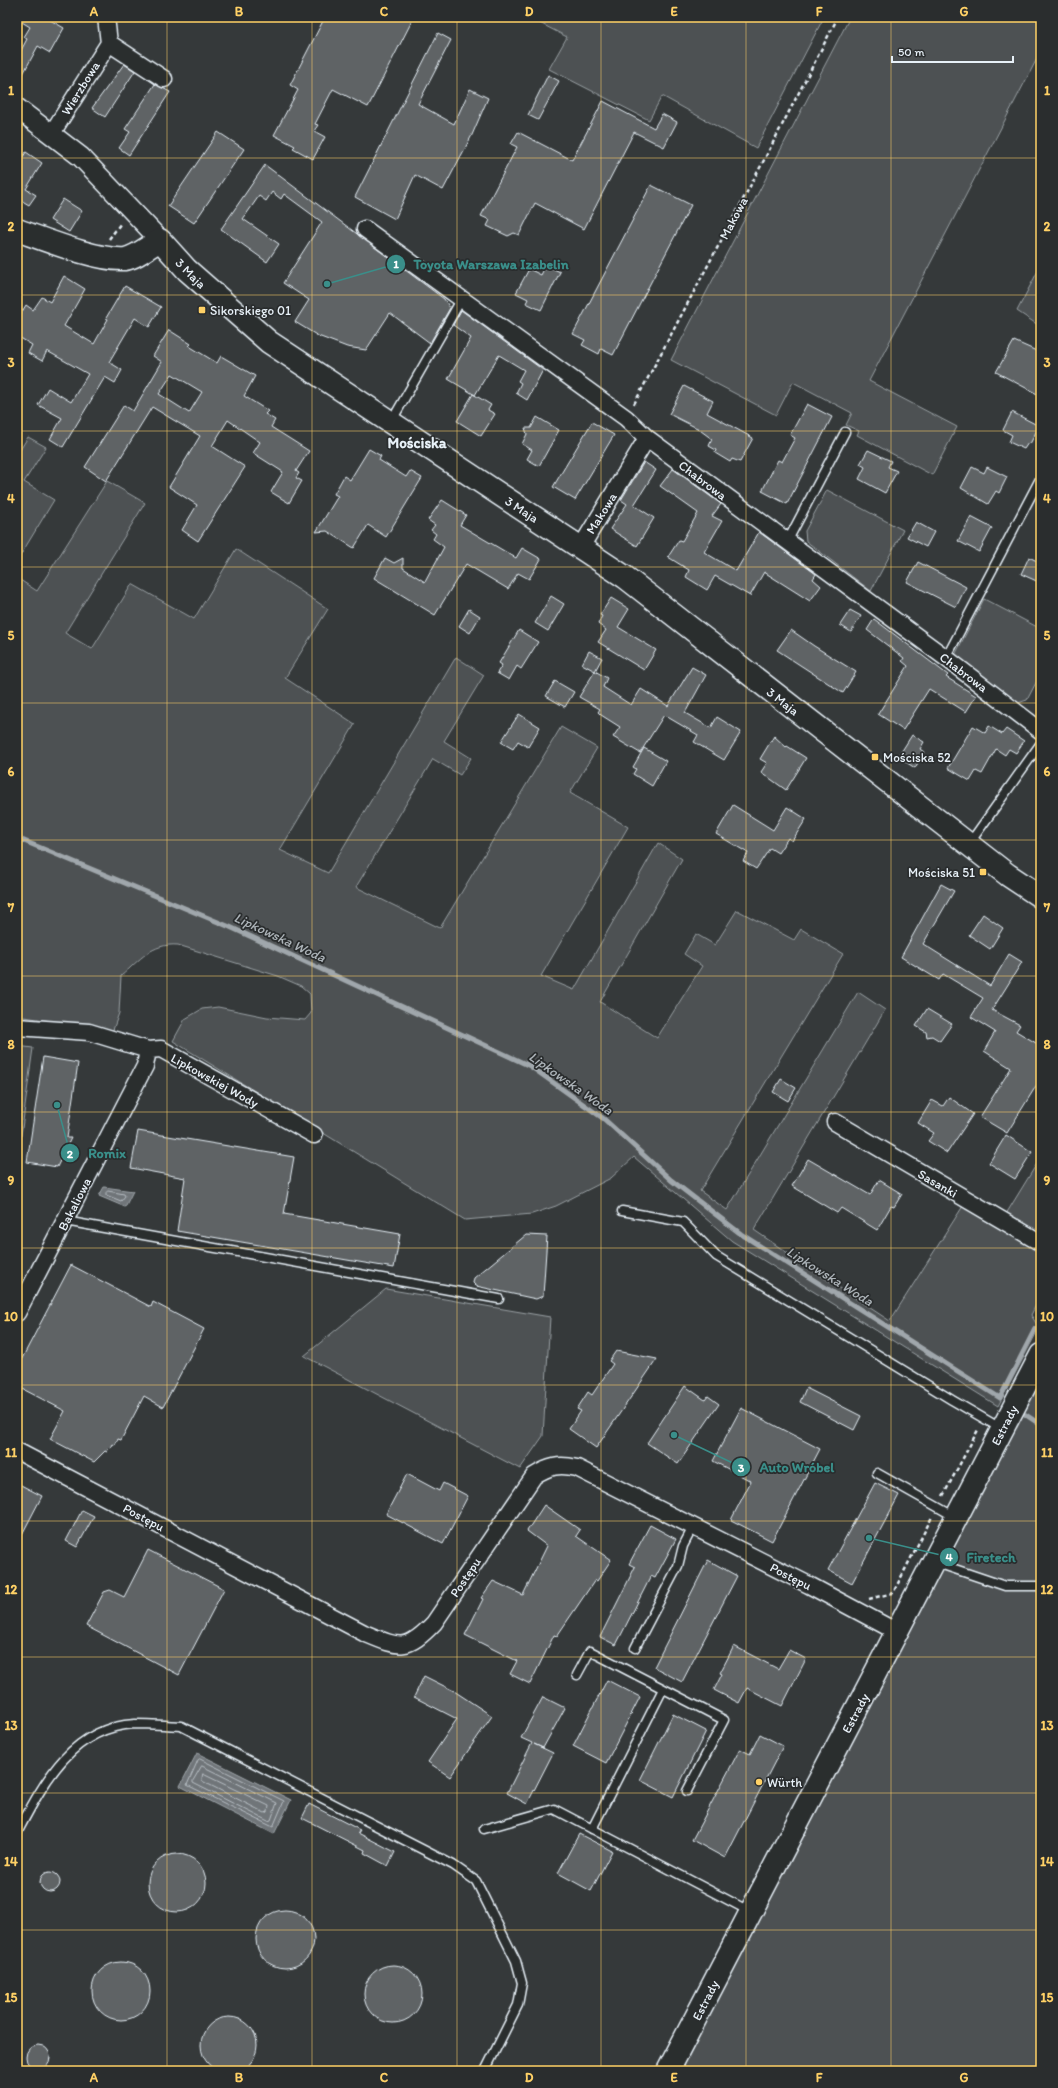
<svg xmlns="http://www.w3.org/2000/svg" width="1058" height="2088" font-family="Itim,sans-serif">
<style>
.green{fill:#4d5152;stroke:#9aa1a5}
.water{fill:#707579;stroke:#a0a7ac}
.lines{fill:none;stroke-linecap:round;stroke-linejoin:round}
.shore{stroke:#b8bfc5;stroke-width:1}
.stream{stroke:#a0a7ac;stroke-width:5}
.building{fill:#5f6365;stroke:#e8f1f8;fill-rule:evenodd}
.service-casing{stroke:#e8f1f8;stroke-width:11}
.minor-casing{stroke:#e8f1f8;stroke-width:19}
.tertiary-casing{stroke:#e8f1f8;stroke-width:22}
.secondary-casing{stroke:#e8f1f8;stroke-width:25}
.path{stroke:#e8f1f8;stroke-width:2.5;stroke-dasharray:4 3;stroke-linecap:butt}
.service{stroke:#2a2d2e;stroke-width:8}
.minor{stroke:#2a2d2e;stroke-width:16}
.tertiary{stroke:#2a2d2e;stroke-width:19}
.secondary{stroke:#2a2d2e;stroke-width:22}
.grid{fill:none;stroke:#ffd166;stroke-width:1;stroke-opacity:0.55}
.poi-dot{fill:#ffd166;stroke:#2a2d2e;stroke-width:1.5}
.labels{text-anchor:middle;stroke-width:3.5;stroke-linejoin:round;paint-order:stroke}
.street-label{font-size:13px;fill:#e8f1f8;stroke:#2a2d2e}
.poi-label{font-size:13px;fill:#e8f1f8;stroke:#2a2d2e;text-anchor:start}
.water-label{font-size:14px;font-style:italic;fill:#acb3b8;stroke:#2a2d2e}
.quarter-label{font-size:15px;font-weight:bold;fill:#e8f1f8;stroke:#2a2d2e}
.leader{fill:none;stroke:#3a8f8a;stroke-width:1.5}
.callout-dot{fill:#3a8f8a;stroke:#2a2d2e;stroke-width:1.5}
.mark-label{font-size:12px;text-anchor:middle;font-weight:bold;fill:#fff}
.callout-label{font-size:14px;text-anchor:middle;font-weight:bold;fill:#3a8f8a;stroke:#2a2d2e;stroke-width:3.5;stroke-linejoin:round;paint-order:stroke}
.neatline{fill:none;stroke:#ffd166;stroke-width:1.5}
.grid-label{font-size:13px;text-anchor:middle;font-weight:bold;fill:#ffd166}
</style>
<rect width="100%" height="100%" fill="#35393a"/>
<filter id="ink" filterUnits="userSpaceOnUse"><feTurbulence type="fractalNoise" baseFrequency=".025" numOctaves="2"/><feDisplacementMap in="SourceGraphic" scale="8" xChannelSelector="R" yChannelSelector="G"/><feConvolveMatrix kernelMatrix="1 2 1 2 8 2 1 2 1" color-interpolation-filters="sRGB"/></filter>
<g filter="url(#ink)">
<path class="green" d="M 528,17 L 824,17 L 756,148 L 662,96 L 649,120 L 549,69 L 567,37 Z
M 850,17 L 1041,17 L 1041,51 L 869,381 L 957,427 L 932,475 L 857,435 L 859,431 L 846,425 L 852,413 L 793,382 L 776,415 L 671,360 Z
M 1041,265 L 1041,327 L 1017,311 Z
M 28,437 L 46,447 L 24,482 L 54,500 L 17,561 L 17,455 Z
M 107,481 L 145,503 L 65,633 L 92,649 L 132,584 L 194,619 L 236,549 L 328,609 L 285,678 L 355,724 L 280,850 L 328,873 L 456,657 L 484,675 L 444,741 L 471,758 L 460,775 L 433,759 L 356,887 L 440,928 L 561,727 L 597,748 L 570,793 L 628,827 L 541,976 L 574,990 L 658,843 L 682,859 L 600,1002 L 657,1038 L 702,966 L 684,954 L 696,934 L 715,945 L 737,910 L 794,940 L 801,929 L 843,954 L 700,1191 L 727,1210 L 858,992 L 885,1010 L 754,1230 L 814,1271 L 890,1321 L 963,1206 L 1041,1251 L 1041,1301 L 1038,1301 L 1031,1315 L 1039,1328 L 998,1406 L 732,1241 L 634,1157 L 611,1178 L 556,1206 L 532,1214 L 465,1220 L 173,1041 L 185,1019 L 202,1009 L 218,1007 L 267,1017 L 305,1020 L 311,1013 L 310,994 L 301,986 L 278,976 L 178,945 C 151,943 140,960 121,976 L 119,1013 L 113,1030 L 17,1016 L 17,578 L 37,591 Z
M 827,490 L 903,530 L 871,591 L 806,541 L 805,531 Z
M 984,599 L 1041,629 L 1041,673 L 1027,700 L 1018,703 L 955,655 Z
M 17,1046 L 33,1048 L 17,1165 Z
M 1041,1157 L 1041,1234 L 1006,1214 Z
M 386,1289 L 550,1317 L 543,1436 L 520,1469 L 304,1356 Z
M 1041,1381 L 1041,2071 L 680,2071 L 1018,1423 Z"/>
<path class="water" d="M 104,1187 L 133,1191 L 125,1207 L 99,1196 Z
M 197,1753 L 291,1800 L 274,1834 L 180,1786 Z"/>
<g class="lines">
<path class="shore" d="M 108,1191 L 124,1194 L 125,1196 L 121,1201 L 106,1195 L 106,1193 Z
M 200,1759 L 284,1801 L 273,1827 L 187,1785 L 198,1760 Z
M 202,1766 L 277,1803 L 271,1820 L 268,1821 L 193,1783 L 193,1781 Z
M 203,1774 L 269,1806 L 268,1812 L 265,1813 L 202,1781 Z"/>
<path class="stream" d="M 17,838 L 230,927 L 530,1066 L 604,1119 L 671,1180 L 741,1234 L 1000,1398 L 1035,1329
M 1026,1415 L 1041,1425"/>
</g>
<path class="building" d="M 17,17 L 45,17 L 64,28 L 50,53 L 38,46 L 17,85 L 17,58 L 27,39 L 24,37 L 30,27 L 17,19 Z
M 325,17 L 414,17 L 368,107 L 333,89 L 315,124 L 318,125 L 314,131 L 325,137 L 313,159 L 293,148 L 295,146 L 274,135 L 298,90 L 290,85 Z
M 438,33 L 451,40 L 418,104 L 454,124 L 470,89 L 488,98 L 472,135 L 443,190 L 415,175 L 395,219 L 355,197 Z
M 124,64 L 135,71 L 105,117 L 92,108 Z
M 548,75 L 559,81 L 538,120 L 528,115 Z
M 155,84 L 170,92 L 129,155 L 119,148 L 130,132 L 125,129 Z
M 603,101 L 654,128 L 662,114 L 677,122 L 664,147 L 634,132 L 584,229 L 535,203 L 519,235 L 514,233 L 508,236 L 487,226 L 490,220 L 481,216 L 517,147 L 511,144 L 518,132 L 572,160 Z
M 218,132 L 244,149 L 194,223 L 168,206 Z
M 26,152 L 42,163 L 26,189 L 36,195 L 29,205 L 19,199 L 17,203 L 17,166 Z
M 265,165 L 444,299 L 450,308 L 430,343 L 390,313 L 366,350 L 347,347 L 318,336 L 295,322 L 309,300 L 283,283 L 322,222 L 284,194 L 281,199 L 272,192 L 266,201 L 259,196 L 243,219 L 279,244 L 267,262 L 221,229 Z
M 651,185 L 691,205 L 613,355 L 601,349 L 599,354 L 582,345 L 585,340 L 573,334 Z
M 63,199 L 82,211 L 69,232 L 50,220 Z
M 546,265 L 560,272 L 541,310 L 526,303 L 528,299 L 516,293 L 529,269 L 541,275 Z
M 64,276 L 85,289 L 64,326 L 94,344 L 108,319 L 106,318 L 125,286 L 161,307 L 149,327 L 135,318 L 109,362 L 122,370 L 115,383 L 105,377 L 63,447 L 50,439 L 62,418 L 38,405 L 48,388 L 71,402 L 88,374 L 47,351 L 42,361 L 28,353 L 32,345 L 17,336 L 17,320 L 26,305 L 33,310 L 42,297 L 50,302 Z
M 461,310 L 543,370 L 527,400 L 516,393 L 521,383 L 518,381 L 524,370 L 499,355 L 475,395 L 448,379 L 471,338 L 453,325 Z
M 169,330 L 191,344 L 189,346 L 217,363 L 221,356 L 255,376 L 244,396 L 268,411 L 265,414 L 275,420 L 271,427 L 309,451 L 296,471 L 299,473 L 296,478 L 302,481 L 289,503 L 271,492 L 283,472 L 253,453 L 260,442 L 228,420 L 212,446 L 245,467 L 198,541 L 182,530 L 197,505 L 169,487 L 200,436 L 152,407 L 106,481 L 85,467 L 124,405 L 133,411 L 162,362 L 153,356 ZM 172,374 L 202,392 L 189,413 L 159,394 Z
M 1014,341 L 1041,353 L 1041,396 L 996,372 Z
M 684,386 L 713,401 L 707,413 L 753,438 L 740,462 L 732,459 L 730,462 L 715,453 L 716,450 L 709,446 L 712,439 L 697,428 L 669,414 Z
M 473,394 L 491,405 L 488,410 L 495,414 L 481,436 L 457,421 Z
M 807,404 L 832,417 L 787,504 L 762,491 L 778,460 L 782,462 L 795,438 L 790,435 Z
M 1012,412 L 1039,426 L 1030,444 L 1028,443 L 1024,449 L 1009,442 L 1012,435 L 1003,430 Z
M 537,417 L 559,430 L 539,466 L 527,459 L 532,450 L 522,444 L 527,434 L 525,428 L 531,428 Z
M 592,422 L 614,435 L 575,500 L 553,487 Z
M 369,449 L 381,456 L 379,460 L 406,477 L 410,471 L 422,478 L 386,537 L 368,525 L 354,548 L 327,531 L 316,532 L 338,496 L 334,494 L 344,476 L 350,480 Z
M 868,450 L 891,461 L 888,467 L 897,471 L 885,493 L 859,479 L 865,467 L 860,464 Z
M 644,462 L 656,470 L 634,505 L 654,518 L 637,546 L 610,529 L 627,504 L 621,500 Z
M 972,467 L 984,473 L 987,467 L 1007,477 L 999,493 L 996,491 L 988,504 L 961,488 Z
M 673,469 L 721,504 L 712,516 L 722,521 L 704,552 L 736,571 L 759,532 L 816,574 L 813,579 L 821,586 L 810,601 L 764,572 L 750,596 L 715,576 L 707,590 L 686,577 L 689,570 L 668,557 L 679,540 L 682,541 L 698,513 L 660,486 Z
M 442,500 L 466,515 L 460,525 L 516,558 L 522,548 L 541,559 L 529,579 L 518,573 L 508,589 L 466,564 L 435,615 L 374,578 L 385,558 L 394,563 L 403,558 L 403,568 L 425,582 L 444,547 L 433,539 L 436,534 L 431,530 L 435,525 L 428,520 Z
M 971,517 L 992,528 L 979,552 L 958,541 Z
M 916,522 L 934,532 L 926,547 L 907,537 Z
M 1029,557 L 1041,563 L 1041,583 L 1021,574 Z
M 918,562 L 966,587 L 956,607 L 907,582 Z
M 551,596 L 564,604 L 548,631 L 535,623 Z
M 611,598 L 629,609 L 618,627 L 656,650 L 644,670 L 598,642 L 606,630 L 598,624 L 602,616 L 600,615 Z
M 469,609 L 480,616 L 470,633 L 459,626 Z
M 850,610 L 861,616 L 851,632 L 840,625 Z
M 874,619 L 948,675 L 946,677 L 976,696 L 966,712 L 929,689 L 903,730 L 878,714 L 908,666 L 902,661 L 904,658 L 867,630 Z
M 519,630 L 538,642 L 521,669 L 517,666 L 509,680 L 497,673 L 502,665 L 499,663 Z
M 791,630 L 814,646 L 856,672 L 843,693 L 777,650 Z
M 589,651 L 602,658 L 595,671 L 582,664 Z
M 692,667 L 706,675 L 685,713 L 711,728 L 717,717 L 741,732 L 724,760 L 694,742 L 698,735 L 664,715 L 640,753 L 613,737 L 620,727 L 601,715 L 598,712 L 600,709 L 579,697 L 595,671 L 607,678 L 603,687 L 631,705 L 641,689 L 668,706 Z
M 555,681 L 574,692 L 565,707 L 546,696 Z
M 519,714 L 540,727 L 528,747 L 518,741 L 513,749 L 501,742 Z
M 973,726 L 985,733 L 989,726 L 1002,734 L 1006,729 L 1024,741 L 1016,753 L 1009,749 L 1005,755 L 996,749 L 982,774 L 976,771 L 970,781 L 948,768 Z
M 912,735 L 924,742 L 920,749 L 924,752 L 915,768 L 898,757 Z
M 774,736 L 786,747 L 787,746 L 806,758 L 786,790 L 761,772 L 767,763 L 760,759 Z
M 644,748 L 666,761 L 652,786 L 633,774 L 636,769 L 633,767 Z
M 733,805 L 773,830 L 787,807 L 806,819 L 792,841 L 788,838 L 778,853 L 770,848 L 756,869 L 743,861 L 748,853 L 716,834 Z
M 941,884 L 954,891 L 923,944 L 990,986 L 1009,954 L 1022,962 L 992,1010 L 1020,1025 L 1016,1031 L 1041,1046 L 1041,1078 L 1007,1133 L 980,1117 L 1011,1068 L 984,1051 L 995,1032 L 971,1017 L 983,998 L 943,974 L 939,980 L 901,957 Z
M 983,914 L 1003,928 L 990,949 L 969,935 Z
M 927,1009 L 952,1024 L 940,1041 L 932,1036 L 927,1037 L 926,1032 L 916,1026 Z
M 43,1057 L 78,1063 L 67,1138 L 71,1138 L 57,1167 L 27,1162 Z
M 781,1079 L 796,1088 L 788,1101 L 773,1092 Z
M 949,1097 L 973,1114 L 947,1153 L 928,1141 L 934,1133 L 918,1123 L 932,1100 L 943,1106 Z
M 138,1131 L 294,1157 L 284,1214 L 400,1234 L 394,1268 L 177,1231 L 185,1178 L 131,1168 Z
M 1006,1135 L 1032,1152 L 1015,1179 L 989,1163 Z
M 808,1159 L 870,1195 L 879,1180 L 902,1194 L 894,1207 L 891,1206 L 877,1230 L 841,1208 L 837,1213 L 792,1186 Z
M 526,1235 L 547,1236 L 543,1296 L 536,1299 L 476,1286 L 473,1283 L 474,1278 Z
M 71,1265 L 151,1307 L 153,1302 L 204,1329 L 163,1407 L 144,1396 L 121,1440 L 118,1439 L 115,1445 L 113,1444 L 111,1448 L 109,1447 L 107,1452 L 105,1451 L 94,1462 L 50,1439 L 65,1411 L 17,1386 L 17,1368 Z
M 616,1351 L 657,1359 L 596,1448 L 569,1429 L 581,1411 L 577,1409 L 588,1392 L 592,1395 L 613,1364 L 609,1361 Z
M 685,1386 L 705,1400 L 708,1396 L 719,1404 L 678,1464 L 647,1443 Z
M 806,1388 L 861,1416 L 854,1430 L 800,1402 Z
M 741,1408 L 820,1449 L 772,1541 L 731,1520 L 751,1481 L 713,1461 Z
M 407,1474 L 439,1491 L 443,1483 L 468,1496 L 443,1544 L 386,1514 Z
M 17,1483 L 42,1496 L 17,1544 Z
M 875,1483 L 899,1495 L 852,1583 L 828,1570 Z
M 544,1505 L 580,1530 L 576,1536 L 611,1560 L 597,1581 L 595,1580 L 557,1636 L 554,1635 L 530,1684 L 510,1674 L 517,1661 L 465,1635 L 483,1599 L 481,1598 L 493,1581 L 523,1595 L 547,1546 L 527,1531 Z
M 82,1510 L 94,1516 L 77,1547 L 66,1541 Z
M 650,1525 L 676,1539 L 655,1578 L 651,1576 L 616,1645 L 600,1637 L 635,1567 L 629,1564 Z
M 148,1550 L 224,1589 L 179,1675 L 86,1626 L 104,1592 L 110,1590 L 124,1597 Z
M 708,1560 L 737,1576 L 682,1682 L 654,1667 Z
M 734,1646 L 778,1669 L 789,1650 L 806,1659 L 782,1706 L 747,1688 L 739,1703 L 714,1690 L 722,1674 L 720,1673 Z
M 424,1676 L 454,1691 L 492,1716 L 450,1777 L 428,1762 L 457,1719 L 414,1697 Z
M 607,1680 L 640,1697 L 606,1763 L 573,1746 Z
M 543,1697 L 565,1708 L 543,1748 L 534,1744 L 553,1753 L 527,1804 L 507,1793 L 532,1743 L 521,1738 Z
M 673,1714 L 706,1731 L 673,1797 L 640,1780 Z
M 760,1734 L 783,1746 L 725,1858 L 692,1840 L 740,1749 L 750,1754 Z
M 309,1804 L 360,1830 L 358,1833 L 395,1852 L 388,1866 L 364,1853 L 365,1850 L 302,1818 Z
M 579,1834 L 612,1851 L 591,1891 L 558,1873 Z
M148 1883a29 29 0 1 1 58 0a29 29 0 1 1-58 0Z
M40 1882a10 10 0 1 1 20 0a10 10 0 1 1-20 0Z
M256 1939a29 29 0 1 1 58 0a29 29 0 1 1-58 0Z
M92 1991a29 29 0 1 1 58 0a29 29 0 1 1-58 0Z
M364 1994a29 29 0 1 1 58 0a29 29 0 1 1-58 0Z
M201 2045a28 28 0 1 1 56 0a28 28 0 1 1-56 0Z
M26 2057a12 12 0 1 1 24 0a12 12 0 1 1-24 0Z"/>
<g class="lines">
<defs>
<path id="service" d="M 391,422 L 461,300
M 787,542 L 845,432
M 946,658 L 1041,477
M 969,844 L 1041,743
M 622,1211 L 683,1222 L 716,1256 L 952,1400 L 1002,1429
M 65,1221 L 499,1299
M 877,1473 L 957,1518
M 934,1562 L 1005,1586 L 1041,1586
M 635,1648 L 678,1566 L 683,1546 L 693,1527
M 577,1675 L 590,1651 L 724,1720 L 687,1791
M 484,1829 L 554,1809 L 751,1912
M 592,1829 L 663,1689
M 17,1833 C 43,1784 71,1727 135,1724 C 150,1724 165,1725 181,1726 L 453,1865 L 476,1881 L 516,1961 L 522,1983 L 518,2005 L 485,2071"/>
<path id="minor" d="M 109,43 L 164,79
M 52,133 L 109,43 L 106,17
M 365,229 L 626,418 L 647,438 L 946,658 L 1041,731
M 581,547 L 647,438
M 17,1027 L 89,1032 L 148,1050 L 161,1049 L 314,1135
M 835,1122 L 1041,1243
M 17,1313 L 145,1066 L 148,1050
M 17,1451 L 364,1633 C 400,1648 406,1652 434,1623 L 534,1476 C 549,1466 559,1464 577,1468 L 809,1585 L 897,1632"/>
<path id="tertiary" d="M 17,108 L 81,157 L 160,240"/>
<path id="secondary" d="M 17,230 C 43,239 98,261 125,259 C 137,257 149,246 160,240 L 187,270 L 269,342 L 625,577 L 1008,875 L 1041,897
M 668,2071 L 1041,1355"/>
</defs>
<use href="#service" class="service-casing"/>
<use href="#minor" class="minor-casing"/>
<use href="#tertiary" class="tertiary-casing"/>
<use href="#secondary" class="secondary-casing"/>
<path class="path" d="M 109,239 L 121,223
M 634,404 L 763,162 L 838,17
M 1038,1337 L 1041,1330
M 943,1496 L 979,1428
M 869,1599 L 893,1593 L 932,1517"/>
<use href="#service" class="service"/>
<use href="#minor" class="minor"/>
<use href="#tertiary" class="tertiary"/>
<use href="#secondary" class="secondary"/>
</g>
</g>
<path class="grid" d="M 167,17 L 167,2071M 312,17 L 312,2071M 457,17 L 457,2071M 601,17 L 601,2071M 746,17 L 746,2071M 891,17 L 891,2071M 17,158 L 1041,158M 17,295 L 1041,295M 17,431 L 1041,431M 17,567 L 1041,567M 17,703 L 1041,703M 17,840 L 1041,840M 17,976 L 1041,976M 17,1112 L 1041,1112M 17,1248 L 1041,1248M 17,1385 L 1041,1385M 17,1521 L 1041,1521M 17,1657 L 1041,1657M 17,1793 L 1041,1793M 17,1930 L 1041,1930"/>
<g class="poi-dot">
<rect x="198" y="306" width="8" height="8" rx="2"/>
<rect x="871" y="753" width="8" height="8" rx="2"/>
<rect x="979" y="868" width="8" height="8" rx="2"/>
<circle cx="759" cy="1782" r="4"/>
</g>
<g class="labels">
<g class="street-label">
<text transform="translate(80 88) rotate(-58)" y="5">Wierzbowa</text>
<text transform="translate(733 218) rotate(-62)" y="5">Makowa</text>
<text transform="translate(191 273) rotate(45)" y="5">3 Maja</text>
<text transform="translate(703 480) rotate(37)" y="5">Chabrowa</text>
<text transform="translate(522 509) rotate(33)" y="5">3 Maja</text>
<text transform="translate(601 513) rotate(-58)" y="5">Makowa</text>
<text transform="translate(964 672) rotate(37)" y="5">Chabrowa</text>
<text transform="translate(783 701) rotate(38)" y="5">3 Maja</text>
<text transform="translate(215 1080) rotate(29)" y="5">Lipkowskiej Wody</text>
<text transform="translate(938 1183) rotate(30)" y="5">Sasanki</text>
<text transform="translate(74 1204) rotate(-63)" y="5">Bakaliowa</text>
<text transform="translate(1004 1425) rotate(-63)" y="5">Estrady</text>
<text transform="translate(144 1517) rotate(28)" y="5">Postępu</text>
<text transform="translate(791 1576) rotate(27)" y="5">Postępu</text>
<text transform="translate(465 1577) rotate(-56)" y="5">Postępu</text>
<text transform="translate(855 1713) rotate(-62)" y="5">Estrady</text>
<text transform="translate(705 2000) rotate(-63)" y="5">Estrady</text>
</g>
<g class="poi-label">
<text x="210" y="315">Sikorskiego 01</text>
<text x="883" y="762">Mościska 52</text>
<text x="975" y="877" text-anchor="end">Mościska 51</text>
<text x="767" y="1787">Würth</text>
</g>
<g class="water-label">
<text transform="translate(280 937) rotate(25)" y="5">Lipkowska Woda</text>
<text transform="translate(571 1083) rotate(35)" y="5">Lipkowska Woda</text>
<text transform="translate(830 1276) rotate(32)" y="5">Lipkowska Woda</text>
</g>
<g class="quarter-label">
<text x="417" y="448">Mościska</text>
</g>
</g>
<path class="leader" d="M327 284L396 264M57 1105L70 1153M674 1435L741 1467M869 1538L949 1557"/>
<g class="callout-dot">
<circle cx="327" cy="284" r="4"/>
<circle cx="57" cy="1105" r="4"/>
<circle cx="674" cy="1435" r="4"/>
<circle cx="869" cy="1538" r="4"/>
<circle cx="396" cy="264" r="10"/>
<circle cx="70" cy="1153" r="10"/>
<circle cx="741" cy="1467" r="10"/>
<circle cx="949" cy="1557" r="10"/>
</g>
<g class="mark-label">
<text x="396" y="268">1</text>
<text x="70" y="1158">2</text>
<text x="741" y="1472">3</text>
<text x="949" y="1561">4</text>
</g>
<g class="callout-label">
<text x="491" y="269">Toyota Warszawa Izabelin</text>
<text x="107" y="1158">Romix</text>
<text x="797" y="1472">Auto Wróbel</text>
<text x="991" y="1562">Firetech</text>
</g>
<rect width="1058" height="2088" fill="none" stroke="#2a2d2e" stroke-width="44"/>
<path d="M892 56v6h121v-6" fill="none" stroke="#e8f1f8" stroke-width="2"/>
<text x="898" y="56" font-size="12" fill="#e8f1f8" stroke="#2a2d2e" stroke-width="3" paint-order="stroke">50 m</text>
<rect x="22" y="22" width="1014" height="2044" class="neatline"/>
<g class="grid-label">
<text x="94" y="16">A</text>
<text x="239" y="16">B</text>
<text x="384" y="16">C</text>
<text x="529" y="16">D</text>
<text x="674" y="16">E</text>
<text x="819" y="16">F</text>
<text x="964" y="16">G</text>
<text x="11" y="95">1</text>
<text x="1047" y="95">1</text>
<text x="11" y="231">2</text>
<text x="1047" y="231">2</text>
<text x="11" y="367">3</text>
<text x="1047" y="367">3</text>
<text x="11" y="503">4</text>
<text x="1047" y="503">4</text>
<text x="11" y="640">5</text>
<text x="1047" y="640">5</text>
<text x="11" y="776">6</text>
<text x="1047" y="776">6</text>
<text x="11" y="912">7</text>
<text x="1047" y="912">7</text>
<text x="11" y="1049">8</text>
<text x="1047" y="1049">8</text>
<text x="11" y="1185">9</text>
<text x="1047" y="1185">9</text>
<text x="11" y="1321">10</text>
<text x="1047" y="1321">10</text>
<text x="11" y="1457">11</text>
<text x="1047" y="1457">11</text>
<text x="11" y="1594">12</text>
<text x="1047" y="1594">12</text>
<text x="11" y="1730">13</text>
<text x="1047" y="1730">13</text>
<text x="11" y="1866">14</text>
<text x="1047" y="1866">14</text>
<text x="11" y="2002">15</text>
<text x="1047" y="2002">15</text>
<text x="94" y="2082">A</text>
<text x="239" y="2082">B</text>
<text x="384" y="2082">C</text>
<text x="529" y="2082">D</text>
<text x="674" y="2082">E</text>
<text x="819" y="2082">F</text>
<text x="964" y="2082">G</text>
</g>
</svg>
